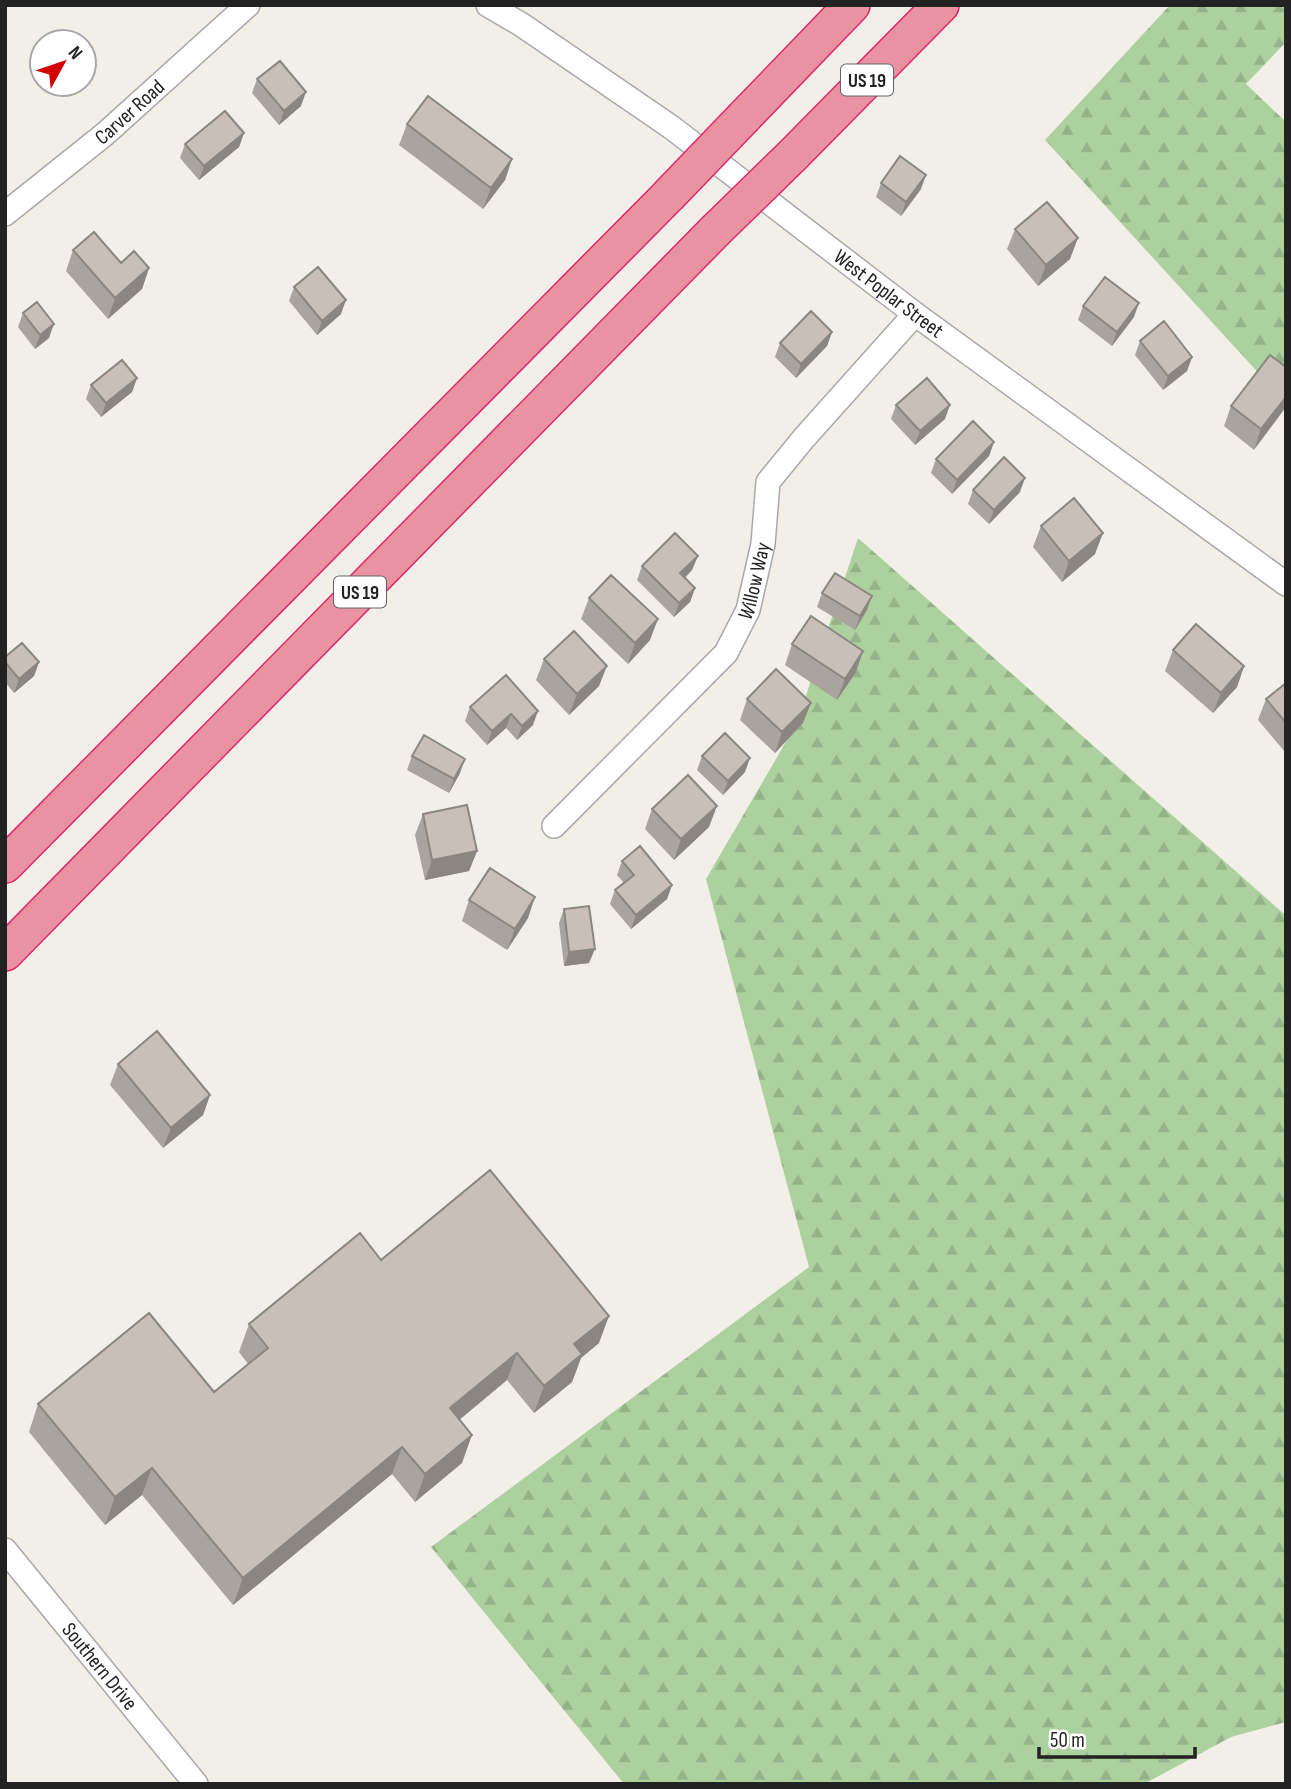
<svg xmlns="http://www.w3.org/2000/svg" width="1291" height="1789" font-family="'Sofia Sans Condensed',sans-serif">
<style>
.forest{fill:url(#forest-firs)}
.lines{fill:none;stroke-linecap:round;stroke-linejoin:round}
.minor-casing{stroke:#a9a9a9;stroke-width:26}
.highway-casing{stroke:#dc2a67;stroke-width:38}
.minor{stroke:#fff;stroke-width:23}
.highway{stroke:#e892a2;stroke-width:35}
.highway-bridge-casing{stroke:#dc2a67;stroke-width:38;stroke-linecap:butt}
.highway-bridge{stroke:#e892a2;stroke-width:35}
.wall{fill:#aba49e}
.shaded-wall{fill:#8b8681}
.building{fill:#c7bfb8;stroke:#8b8681;stroke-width:2}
.labels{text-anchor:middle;stroke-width:7;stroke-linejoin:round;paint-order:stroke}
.shield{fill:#fff;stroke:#646464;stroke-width:2}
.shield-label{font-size:19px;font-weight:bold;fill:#222}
.street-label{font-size:21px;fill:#222;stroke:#fff}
</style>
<defs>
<pattern id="forest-firs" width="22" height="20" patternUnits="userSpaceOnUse" patternTransform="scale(1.75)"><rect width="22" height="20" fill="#add19e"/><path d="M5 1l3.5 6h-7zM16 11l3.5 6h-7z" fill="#95b388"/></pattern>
</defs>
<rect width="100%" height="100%" fill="#f2efe9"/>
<path class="forest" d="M 1170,5 L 1286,5 L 1286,42 L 1246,84 L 1286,122 L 1286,403 L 1045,140 Z
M 858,538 L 1283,913 L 1286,912 L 1286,1722 L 1231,1737 L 1144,1784 L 624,1784 L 431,1547 L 809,1267 L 706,879 L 797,723 Z"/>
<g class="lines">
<defs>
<g id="minor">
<path id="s1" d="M 488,5 L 522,25 L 671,127 L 915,314 L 1286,584"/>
<path id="s2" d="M 5,214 L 105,134 L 248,5"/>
<path id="s3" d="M 554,826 L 726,653 L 748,610 L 763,544 L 768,482 L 804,438 L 915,314"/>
<path id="s4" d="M 5,1550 L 196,1784"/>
</g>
<path id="highway" d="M 744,117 L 852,5
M 793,155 L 941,5
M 5,865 L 668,196
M 5,953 L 715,231"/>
</defs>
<use href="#minor" class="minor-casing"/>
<use href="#highway" class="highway-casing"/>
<use href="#minor" class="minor"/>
<use href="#highway" class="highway"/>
<defs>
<path id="highway-bridge" d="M 668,196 L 744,117
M 715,231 L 793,155"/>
</defs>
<use href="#highway-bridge" class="highway-bridge-casing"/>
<use href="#highway-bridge" class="highway-bridge"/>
</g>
<path class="wall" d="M 257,79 L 301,106 L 279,125 L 252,93 Z
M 407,124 L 512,159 L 505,180 L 483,209 L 399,145 Z
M 244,133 L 239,147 L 199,180 L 180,158 L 185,144 Z
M 881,183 L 921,189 L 901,216 L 876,197 Z
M 1015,229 L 1070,259 L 1038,286 L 1007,249 Z
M 73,250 L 121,263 L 149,268 L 142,289 L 108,319 L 66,271 Z
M 294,287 L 341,314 L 317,335 L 289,301 Z
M 1083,306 L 1134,317 L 1112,346 L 1078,320 Z
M 23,313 L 49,338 L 35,349 L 18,327 Z
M 832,332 L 827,346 L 796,378 L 775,357 L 780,343 Z
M 1140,341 L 1192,357 L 1187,371 L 1163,390 L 1135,355 Z
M 1286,367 L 1254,450 L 1224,426 L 1231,406 Z
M 137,378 L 132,392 L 101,417 L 86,399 L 91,385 Z
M 896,405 L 945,419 L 915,445 L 891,419 Z
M 994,442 L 989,456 L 952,494 L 931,473 L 936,459 Z
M 973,490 L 1020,492 L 989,524 L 968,504 Z
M 1041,526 L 1095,554 L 1062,582 L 1033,547 Z
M 642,566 L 692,570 L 685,578 L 695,588 L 690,602 L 674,617 L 637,580 Z
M 822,593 L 867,610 L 855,630 L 817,607 Z
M 589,598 L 650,640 L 628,664 L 581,619 Z
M 792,644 L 856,672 L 837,700 L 785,665 Z
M 1173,650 L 1244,666 L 1237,687 L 1213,713 L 1165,671 Z
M 5,657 L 39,662 L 34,676 L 14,693 L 5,682 Z
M 544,659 L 599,686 L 569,715 L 536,680 Z
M 506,675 L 533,725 L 517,740 L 506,728 L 487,745 L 465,721 L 470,707 Z
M 1286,683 L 1286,751 L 1285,752 L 1258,720 L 1266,699 Z
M 747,699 L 803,723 L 775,753 L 740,720 Z
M 412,756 L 460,773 L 449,793 L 407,770 Z
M 702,756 L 745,772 L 723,795 L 697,770 Z
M 652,809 L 709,827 L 674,860 L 645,829 Z
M 423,814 L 477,851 L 469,871 L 425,880 L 415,835 Z
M 622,861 L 672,885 L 667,899 L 631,929 L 610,904 L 615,890 L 624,883 L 617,875 Z
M 469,900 L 528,918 L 507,950 L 462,921 Z
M 564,909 L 589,963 L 564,966 L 559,923 Z
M 118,1064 L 210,1095 L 203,1115 L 163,1148 L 110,1085 Z
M 381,1260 L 599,1343 L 581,1358 L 572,1382 L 534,1413 L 507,1380 L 459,1420 L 462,1463 L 415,1502 L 392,1474 L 233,1605 L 142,1495 L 105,1525 L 29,1432 L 38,1404 L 214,1392 L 248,1364 L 239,1352 L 249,1324 Z"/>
<path class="shaded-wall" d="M 306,92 L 301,106 L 279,125 L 284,111 Z
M 244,133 L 239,147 L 199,180 L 204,166 Z
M 512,159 L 505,180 L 483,209 L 491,188 Z
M 926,175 L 921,189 L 901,216 L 906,202 Z
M 1078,238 L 1070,259 L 1038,286 L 1046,265 Z
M 149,268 L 142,289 L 108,319 L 115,298 Z
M 346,300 L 341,314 L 317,335 L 322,321 Z
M 1139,303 L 1134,317 L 1112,346 L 1117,332 Z
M 54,324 L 49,338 L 35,349 L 40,335 Z
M 832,332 L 827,346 L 796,378 L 801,364 Z
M 1192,357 L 1187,371 L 1163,390 L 1168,376 Z
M 137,378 L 132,392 L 101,417 L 106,403 Z
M 1286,397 L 1286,407 L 1254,450 L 1261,429 Z
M 950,405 L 945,419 L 915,445 L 920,431 Z
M 994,442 L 989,456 L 952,494 L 957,480 Z
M 1025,478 L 1020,492 L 989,524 L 994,510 Z
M 1103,533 L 1095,554 L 1062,582 L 1069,561 Z
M 698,556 L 692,570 L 675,587 L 680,573 Z
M 695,588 L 690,602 L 674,617 L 679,603 Z
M 872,596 L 867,610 L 855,630 L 860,616 Z
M 658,619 L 650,640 L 628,664 L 635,643 Z
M 863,651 L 856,672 L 837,700 L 845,679 Z
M 39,662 L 34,676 L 14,693 L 19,679 Z
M 607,666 L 599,686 L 569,715 L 577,694 Z
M 1244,666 L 1237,687 L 1213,713 L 1221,693 Z
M 811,703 L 803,723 L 775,753 L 782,732 Z
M 538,711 L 533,725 L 517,740 L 522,726 Z
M 511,714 L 506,728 L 487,745 L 492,731 Z
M 750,758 L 745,772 L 723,795 L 728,781 Z
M 465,759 L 460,773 L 449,793 L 454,779 Z
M 717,806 L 709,827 L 674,860 L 681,839 Z
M 477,851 L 469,871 L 425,880 L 432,860 Z
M 672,885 L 667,899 L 631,929 L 636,915 Z
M 535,897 L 528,918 L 507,950 L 515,929 Z
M 595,949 L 589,963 L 564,966 L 569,952 Z
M 210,1095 L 203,1115 L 163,1148 L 171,1128 Z
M 609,1316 L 599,1343 L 581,1358 L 572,1382 L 534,1413 L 544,1386 L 574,1344 Z
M 517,1353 L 507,1380 L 440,1436 L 450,1408 Z
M 472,1435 L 462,1463 L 415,1502 L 425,1474 Z
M 402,1447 L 392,1474 L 233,1605 L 243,1578 Z
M 152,1468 L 142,1495 L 105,1525 L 115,1497 Z"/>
<path class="building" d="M 280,61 L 306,92 L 284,111 L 257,79 Z
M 428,96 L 512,159 L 491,188 L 407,124 Z
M 225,111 L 244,133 L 204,166 L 185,144 Z
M 900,156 L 926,175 L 906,202 L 881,183 Z
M 1047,202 L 1078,238 L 1046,265 L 1015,229 Z
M 94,232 L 121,263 L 134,251 L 149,268 L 115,298 L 73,250 Z
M 318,267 L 346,300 L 322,321 L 294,287 Z
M 1105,277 L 1139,303 L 1117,332 L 1083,306 Z
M 37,302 L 54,324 L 40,335 L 23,313 Z
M 811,311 L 832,332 L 801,364 L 780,343 Z
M 1164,321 L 1192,357 L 1168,376 L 1140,341 Z
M 1270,355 L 1286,367 L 1286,397 L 1261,429 L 1231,406 Z
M 122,360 L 137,378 L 106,403 L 91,385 Z
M 927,378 L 950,405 L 920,431 L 896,405 Z
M 973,421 L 994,442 L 957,480 L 936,459 Z
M 1004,457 L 1025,478 L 994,510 L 973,490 Z
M 1074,498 L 1103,533 L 1069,561 L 1041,526 Z
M 675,533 L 698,556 L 680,573 L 695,588 L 679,603 L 642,566 Z
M 835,573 L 872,596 L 860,616 L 822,593 Z
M 611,575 L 658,619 L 635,643 L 589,598 Z
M 811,616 L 863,651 L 845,679 L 792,644 Z
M 1196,624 L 1244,666 L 1221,693 L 1173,650 Z
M 574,631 L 607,666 L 577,694 L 544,659 Z
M 22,643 L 39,662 L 19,679 L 5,662 L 5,657 Z
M 776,669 L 811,703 L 782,732 L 747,699 Z
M 506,675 L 538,711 L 522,726 L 511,714 L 492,731 L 470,707 Z
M 1286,683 L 1286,723 L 1266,699 Z
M 725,733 L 750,758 L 728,781 L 702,756 Z
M 424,735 L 465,759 L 454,779 L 412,756 Z
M 688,775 L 717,806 L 681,839 L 652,809 Z
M 467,805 L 477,851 L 432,860 L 423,814 Z
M 640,846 L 672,885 L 636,915 L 615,890 L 634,875 L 622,861 Z
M 490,868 L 535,897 L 515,929 L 469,900 Z
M 589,906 L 595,949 L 569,952 L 564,909 Z
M 157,1031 L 210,1095 L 171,1128 L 118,1064 Z
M 490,1170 L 609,1316 L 574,1344 L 582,1354 L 544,1386 L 517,1353 L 450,1408 L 472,1435 L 425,1474 L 402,1447 L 243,1578 L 152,1468 L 115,1497 L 38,1404 L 149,1313 L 214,1392 L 268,1348 L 249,1324 L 360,1233 L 381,1260 Z"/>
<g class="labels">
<g class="shield">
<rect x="841" y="64.5" width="52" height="31" rx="5"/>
<rect x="334" y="576.5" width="52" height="31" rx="5"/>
</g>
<g class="shield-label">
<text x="867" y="87">US 19</text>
<text x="360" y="599">US 19</text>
</g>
<g class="street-label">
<text dy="7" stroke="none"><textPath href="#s2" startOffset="161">Carver Road</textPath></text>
<text dy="7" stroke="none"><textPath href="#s1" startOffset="494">West Poplar Street</textPath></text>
<text dy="7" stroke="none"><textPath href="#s3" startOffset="322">Willow Way</textPath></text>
<text dy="7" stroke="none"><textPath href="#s4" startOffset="150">Southern Drive</textPath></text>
</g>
</g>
<rect width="1291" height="1789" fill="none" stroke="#222222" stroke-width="14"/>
<g transform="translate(63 63) rotate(50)"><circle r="33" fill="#ffffff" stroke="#a7a7a7" stroke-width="2"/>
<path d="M0-5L12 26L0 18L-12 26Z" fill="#d40000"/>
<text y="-10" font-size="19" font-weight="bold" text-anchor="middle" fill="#222222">N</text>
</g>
<path d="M1039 1747v10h156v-10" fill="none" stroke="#222222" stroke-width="3.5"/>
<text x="1050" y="1747" font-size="21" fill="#222222" stroke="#ffffff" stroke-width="5" paint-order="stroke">50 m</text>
</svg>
